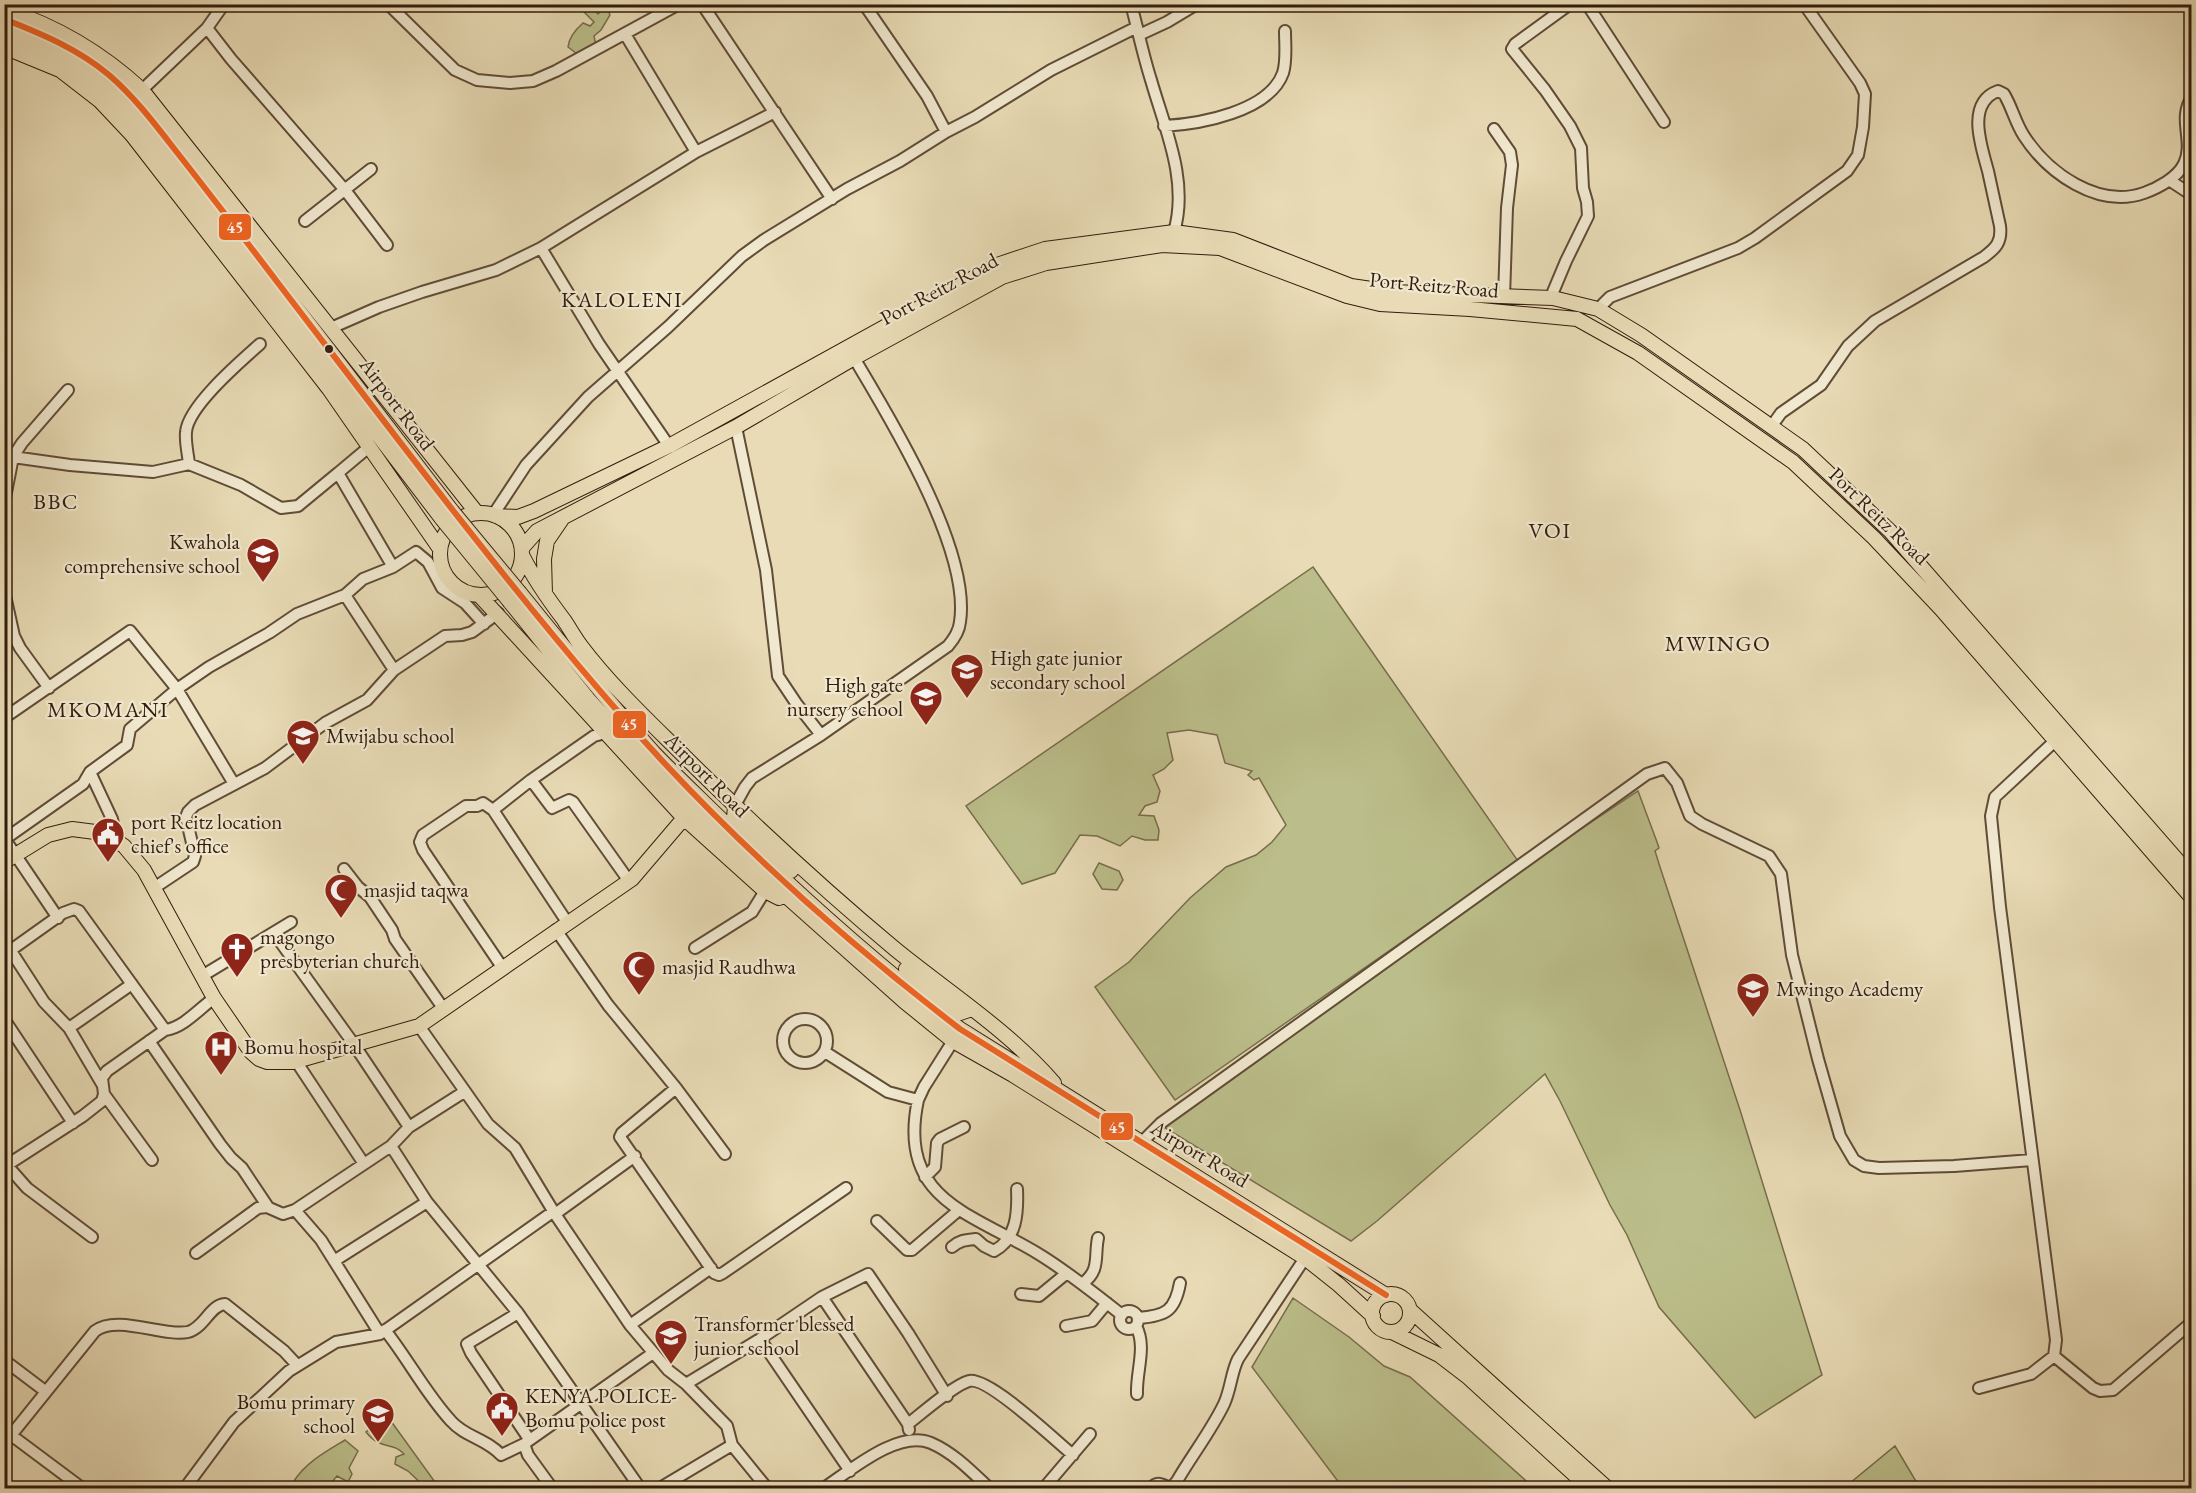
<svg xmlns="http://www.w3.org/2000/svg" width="2196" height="1493" font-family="'EB Garamond',serif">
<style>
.green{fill:#bbbe8a;stroke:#776d4c;stroke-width:1.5}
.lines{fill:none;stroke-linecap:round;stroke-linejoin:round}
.minor-casing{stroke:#604c37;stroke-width:14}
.major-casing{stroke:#331c0d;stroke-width:16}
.minor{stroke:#f0e8cf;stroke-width:10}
.major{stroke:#e8dbb5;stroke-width:14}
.major-bridge-casing{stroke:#331c0d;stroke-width:16;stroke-linecap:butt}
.major-bridge{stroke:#e8dbb5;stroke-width:14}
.bus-1-casing{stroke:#f0e8cf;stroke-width:10}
.bus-1{stroke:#f26522;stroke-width:6}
.bus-dot{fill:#331c0d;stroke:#f0e8cf;stroke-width:2}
.labels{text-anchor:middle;stroke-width:4.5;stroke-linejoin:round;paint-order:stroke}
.street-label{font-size:21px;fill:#331c0d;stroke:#f0e8cf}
.poi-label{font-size:21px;fill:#331c0d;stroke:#f0e8cf;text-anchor:start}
.neighbourhood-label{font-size:22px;letter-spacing:1.5px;fill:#331c0d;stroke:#f0e8cf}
.line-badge{stroke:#f0e8cf;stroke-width:2}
.badge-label{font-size:16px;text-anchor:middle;font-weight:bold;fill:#fff}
</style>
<rect width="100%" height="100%" fill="#e8dbb5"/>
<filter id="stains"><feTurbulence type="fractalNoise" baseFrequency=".00333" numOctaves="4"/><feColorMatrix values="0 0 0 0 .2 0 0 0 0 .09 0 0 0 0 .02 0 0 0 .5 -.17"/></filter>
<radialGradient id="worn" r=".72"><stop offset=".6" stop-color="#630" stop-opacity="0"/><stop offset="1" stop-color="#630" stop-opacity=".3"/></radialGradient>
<path class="green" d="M 590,6 L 598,14 L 604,8 L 608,10 L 610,15 L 601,30 L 594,36 L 596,46 L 577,54 L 568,47 C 569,37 575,30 583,23 L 590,26 L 594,22 L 584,12 Z
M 1313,567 L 1518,861 L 1175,1100 L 1095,987 L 1129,962 L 1190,898 L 1226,867 L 1256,855 L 1272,842 L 1286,825 L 1259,778 L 1254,780 L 1248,775 L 1252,771 L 1225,763 L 1217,735 L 1189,730 L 1167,733 L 1173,760 L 1164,769 L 1153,775 L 1160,791 L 1157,802 L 1145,806 L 1139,815 L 1154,816 L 1159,830 L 1158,840 L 1145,840 L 1132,836 L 1120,846 L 1097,836 L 1080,835 L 1055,873 L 1022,884 L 966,806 Z
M 1638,791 L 1657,842 L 1659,848 L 1655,851 L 1660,867 L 1740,1110 L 1822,1375 L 1755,1418 L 1659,1307 L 1627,1235 L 1610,1205 L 1560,1101 L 1545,1074 L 1377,1221 L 1351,1241 L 1162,1126 L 1498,884 Z
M 1099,863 L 1119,871 L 1123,880 L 1117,890 L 1102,889 L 1093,874 Z
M 1293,1298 L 1349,1337 L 1384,1366 L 1410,1377 L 1534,1488 L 1343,1488 L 1252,1367 Z
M 388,1417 L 435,1482 L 437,1488 L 426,1488 L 408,1471 L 395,1464 L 396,1457 L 404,1454 C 392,1441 381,1451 366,1432 Z
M 345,1440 L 358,1451 L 349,1468 L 352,1474 L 348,1482 L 337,1476 L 327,1488 L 297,1487 L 294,1481 C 306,1462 327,1451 345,1440 Z
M 1895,1446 L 1920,1488 L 1844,1488 Z"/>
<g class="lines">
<defs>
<path id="minor" d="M 388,4 L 455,70 L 477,80 L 510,83 L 533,81 L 556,71 L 679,4
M 702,4 L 832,199
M 784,4 L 821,4
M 864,4 L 927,96 L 946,132
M 1131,4 C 1138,30 1143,55 1151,80 C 1165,129 1189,181 1174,232
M 1587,4 L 1664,122
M 207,28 L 231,59 L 345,190 L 387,245
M 625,34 L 696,152 L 541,248 L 599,344 L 669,446
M 1139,35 L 1167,22 L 1197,4
M 142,90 L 207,28 L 224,4
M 1164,126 C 1199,124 1269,112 1283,73 C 1287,60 1285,44 1285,31
M 1494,129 L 1510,152 L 1512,165 L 1507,208 L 1504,297
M 696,152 L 775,112
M 2169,180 L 2192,195
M 305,221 L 371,169
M 1553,298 L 1553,292 L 1566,261 L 1588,216 L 1587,202 L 1583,188 L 1581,148 L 1570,126 L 1545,90 L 1512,49 L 1515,44 L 1570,4
M 1598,309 L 1610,297 L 1738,248 L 1755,238 L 1847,171 L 1858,155 L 1863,127 L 1865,94 L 1860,83 L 1804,4
M 331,328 L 379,307 L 422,292 L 496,270 L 541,248
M 736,427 L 766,570 L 778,676 L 796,703 L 821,735
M 1771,427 L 1781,413 L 1821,385 L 1848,346 L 1875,321 L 1984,257 C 1996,248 2002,242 2000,226 C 1996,208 1992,189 1988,171 C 1982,148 1965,103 1998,91 L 2004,94 C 2012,107 2015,122 2024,136 C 2048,173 2098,209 2144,193 C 2158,188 2177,178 2184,164 C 2195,141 2177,120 2192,97
M 4,463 L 13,457 L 70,465 L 153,472 L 189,464 L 241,485 L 281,508 L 298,506 L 338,473 L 393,567
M 189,464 C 188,454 185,442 186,432 C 188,406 241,361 260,344
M 338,473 L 369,447
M 4,503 L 13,457 L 22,443 L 68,390
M 493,515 L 526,465 L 588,397 L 668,327 L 742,256 L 764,240 L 847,189 L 900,161 L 946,132 L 975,117 L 1051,70 L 1137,27
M 4,591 L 14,636 L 20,648 L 49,688
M 345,595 L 394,670
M 4,718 L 130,631 L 177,689 L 234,784
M 90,772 L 112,819 L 117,841
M 531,780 L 552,808 L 569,800 L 573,802 L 629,881
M 735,805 L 745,787 L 752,778 L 821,735 L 948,646 C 954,639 959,632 960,622 C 971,550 891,420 854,358
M 493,810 L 531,780 L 594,736 L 605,733
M 4,838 L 58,918
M 5,839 L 83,784 L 90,772 L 127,745 L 130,729 L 177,689 L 209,667 L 269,633 L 297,614 L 345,595 L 363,579 L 393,567 L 416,552 L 428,562 L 442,588 L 465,603 L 484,624
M 344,869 L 358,887 L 370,897 L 392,930 L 395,939 L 443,1008
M 154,888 L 193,862 L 195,856 L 186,817 L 188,812 L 195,805 L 265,768 L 325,723 L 367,700 L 394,670 L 445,636 L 462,635 L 472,632 L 498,613
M 556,930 L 608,1005 L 676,1088 L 725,1154
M 274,933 L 353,1043 L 409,1127
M 695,948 L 752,912 L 765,891
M 11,951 L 44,1002 L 69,1028 L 102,1084
M 4,955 L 63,913 L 74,909 L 79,911 L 165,1030
M 502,967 L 423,850 L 420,842 L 423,835 L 466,806 L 477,806 L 483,803 L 493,810 L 567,922
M 202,976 L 291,922
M783 1041a22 22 0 1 1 44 0a22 22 0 1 1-44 0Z
M 4,1019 L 73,1123
M 419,1026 L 488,1124 L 515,1148 L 555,1214 L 630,1325 L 668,1370 L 686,1384 L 727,1426 L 732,1445 L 767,1488
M 69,1028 L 132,984
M 149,1041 L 220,1144 L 231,1158 L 242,1168 L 268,1207
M 825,1052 L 888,1092 L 918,1100 L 924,1087 L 953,1041
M 296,1061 L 364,1164
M 676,1088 L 622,1133 L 620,1137 L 714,1273 L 719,1275 L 723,1273 L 846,1188
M 104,1094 L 152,1160
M 918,1100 C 897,1199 969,1212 1037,1253 C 1067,1271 1094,1293 1122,1315
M 1141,1143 L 1161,1123 L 1647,774 L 1665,768 L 1677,783 L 1690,816 L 1702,824 L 1769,856 L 1781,874 L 1792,955 L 1818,1059 L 1840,1136 L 1854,1160 L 1864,1166 L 1879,1168 L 1954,1166 L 2032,1160
M 391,1146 L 427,1202 L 518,1313 L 640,1488
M 4,1162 L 27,1188 L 92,1237
M 4,1167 L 83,1116 L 102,1101 L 104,1094 L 102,1078 L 107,1071 L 165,1030 C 183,1028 199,1009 214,998
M 925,1177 L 935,1167 L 937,1143 L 940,1139 L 964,1127
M 295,1210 L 321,1240 L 380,1334
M 555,1214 L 635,1156
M 877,1221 L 907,1250 L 912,1250 L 959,1210
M 952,1247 C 960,1240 966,1240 976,1239 L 984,1246 L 994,1251 C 1017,1239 1018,1212 1017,1189
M 196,1253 L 258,1208 L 267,1207 L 283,1214 L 295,1210 L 391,1146 L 409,1127 L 464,1092
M 334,1261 L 427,1202
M 1082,1284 C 1101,1270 1094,1257 1098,1238
M 1021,1294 L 1039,1296 L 1067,1273
M 822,1297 L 908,1424 L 909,1430
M1120 1320a9 9 0 1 1 18 0a9 9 0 1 1-18 0Z
M 518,1313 L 467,1344 L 471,1353 L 529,1439
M 1138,1318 C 1166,1316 1175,1311 1180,1283
M 630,1325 L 711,1268
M 1066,1326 L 1092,1321 L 1107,1303
M 1136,1326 C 1147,1347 1136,1371 1137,1394
M 385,1330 C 408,1359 426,1394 451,1421 C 465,1437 487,1439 501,1455 L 524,1444
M 760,1339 L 850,1471
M 2054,1356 L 2093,1388 L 2100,1391 L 2113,1390 L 2192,1322
M 4,1360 L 45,1391
M 686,1384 L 760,1339 L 822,1297 L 868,1274 L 908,1333 L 947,1396
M 1979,1388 L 2031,1374 L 2054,1356 L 2056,1340 L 2000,907 L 1991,816 L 1995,797 L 2056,740
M 908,1424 C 921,1414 954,1385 969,1381 C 988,1376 1056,1441 1073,1455
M 11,1435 L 82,1488
M 4,1444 L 95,1331 C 117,1314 163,1337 188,1332 C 204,1328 210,1305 225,1304 L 284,1351 L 297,1365
M 185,1488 L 234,1422 L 289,1371 L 336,1342 L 380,1334 L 554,1211
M 552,1488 L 528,1455 L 524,1444 L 653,1353
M 660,1488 L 732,1445
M 824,1488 C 850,1471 898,1429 931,1443 C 954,1453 972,1472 989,1488
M 1044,1488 L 1090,1434
M 1151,1488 C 1158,1480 1162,1485 1171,1488 L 1177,1481 C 1192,1455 1211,1431 1224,1404 C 1231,1389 1231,1373 1238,1359 L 1305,1258"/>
<path id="major" d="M 4,9 C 57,26 102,53 142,90 L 477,513
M 4,19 L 59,41 L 96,64 L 128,93 L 150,119 L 237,230 L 452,511
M 4,33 C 22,40 40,46 57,55 C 91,72 117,99 143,127 L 442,519
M 4,47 L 60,70 L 100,101 L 132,135 L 329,389 L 440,549
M440 554a41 41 0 1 1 82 0a41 41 0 1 1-82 0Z
M 496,516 L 518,517 L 534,511 L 669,446 L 997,265 L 1045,249 L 1174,232 L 1233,240 L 1351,286 L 1392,292 L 1553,298 L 1598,309 L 1641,335 L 1803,449 L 1890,531 L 2192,877
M 522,548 L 537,531 L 736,427 L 854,358 L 1002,277 L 1046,263 L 1162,245 L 1220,248 L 1347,296 L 1380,304 L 1470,309 L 1577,319 L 1638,353 L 1793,462 L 1874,538 L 1941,609 L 2192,898
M 522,555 C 534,579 548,599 564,620 C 570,629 575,638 581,646 C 612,687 651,723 687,759 C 754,825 823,889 895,949 C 949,993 1008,1030 1054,1083
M 520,593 C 564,647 607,701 654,753 C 679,779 706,804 731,829 C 804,900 880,967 960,1029 L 1386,1295
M 545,594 L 544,559 L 547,541 L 562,519
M 480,596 L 684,818 L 765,891 L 779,898
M 510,602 L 588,699 L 647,764 L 739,854 L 905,1002 L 953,1041 L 1013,1075 L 1305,1258 L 1339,1285 L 1373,1316
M 735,805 L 734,819 L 791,871
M 4,862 L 48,835 L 72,829 L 103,833 L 124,846 L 144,870 L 214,998 L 251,1052 L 259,1059 L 267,1062 L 293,1062 L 419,1026 L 632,879 L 684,818
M 906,969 L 960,1013 L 972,1009
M1372 1313a19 19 0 1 1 38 0a19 19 0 1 1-38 0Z
M 1410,1310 L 1607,1488
M 1392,1332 L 1439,1355 L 1469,1378 L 1589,1488"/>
</defs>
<use href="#minor" class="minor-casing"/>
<use href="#major" class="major-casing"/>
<use href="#minor" class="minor"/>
<use href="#major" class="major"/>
<defs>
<path id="major-bridge" d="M 452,511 L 520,593
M 442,519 L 510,602"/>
</defs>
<use href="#major-bridge" class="major-bridge-casing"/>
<use href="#major-bridge" class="major-bridge"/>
<defs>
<path id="bus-1" d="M 4,19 C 42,34 78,49 109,75 C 138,100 160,131 183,160 C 215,201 247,242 278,283 C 384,421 488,560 601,692 C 707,817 831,930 960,1029 L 1386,1295"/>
</defs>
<use href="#bus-1" class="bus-1-casing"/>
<use href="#bus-1" class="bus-1"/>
</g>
<defs>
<symbol id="school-pin" viewBox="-11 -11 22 30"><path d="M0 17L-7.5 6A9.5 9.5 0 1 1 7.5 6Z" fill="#8f2418" stroke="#f0e8cf"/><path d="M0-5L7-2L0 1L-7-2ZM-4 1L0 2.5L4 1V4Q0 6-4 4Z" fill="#fff"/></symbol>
<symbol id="civic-pin" viewBox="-11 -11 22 30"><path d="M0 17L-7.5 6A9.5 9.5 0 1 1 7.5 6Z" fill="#8f2418" stroke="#f0e8cf"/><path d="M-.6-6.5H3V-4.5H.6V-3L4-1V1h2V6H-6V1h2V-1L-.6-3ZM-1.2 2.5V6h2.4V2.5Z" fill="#fff"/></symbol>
<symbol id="mosque-pin" viewBox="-11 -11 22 30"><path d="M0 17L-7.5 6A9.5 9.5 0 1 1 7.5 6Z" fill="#8f2418" stroke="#f0e8cf"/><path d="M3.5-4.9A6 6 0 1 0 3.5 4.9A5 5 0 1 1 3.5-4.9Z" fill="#fff"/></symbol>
<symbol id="church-pin" viewBox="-11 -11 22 30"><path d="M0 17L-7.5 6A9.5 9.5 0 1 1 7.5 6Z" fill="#8f2418" stroke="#f0e8cf"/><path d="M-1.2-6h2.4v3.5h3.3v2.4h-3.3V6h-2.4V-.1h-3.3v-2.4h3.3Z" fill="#fff"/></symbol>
<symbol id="hospital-pin" viewBox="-11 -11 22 30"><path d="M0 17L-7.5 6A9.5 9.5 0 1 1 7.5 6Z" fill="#8f2418" stroke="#f0e8cf"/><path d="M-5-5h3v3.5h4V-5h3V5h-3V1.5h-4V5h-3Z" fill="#fff"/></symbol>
</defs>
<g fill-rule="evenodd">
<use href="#school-pin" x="244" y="535" width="38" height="52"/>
<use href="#school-pin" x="948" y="651" width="38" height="52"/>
<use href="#school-pin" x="907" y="678" width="38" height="52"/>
<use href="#school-pin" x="284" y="717" width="38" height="52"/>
<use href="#civic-pin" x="89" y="815" width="38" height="52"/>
<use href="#mosque-pin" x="322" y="871" width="38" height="52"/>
<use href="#church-pin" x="218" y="930" width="38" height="52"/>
<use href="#mosque-pin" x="620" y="948" width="38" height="52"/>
<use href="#school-pin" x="1734" y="970" width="38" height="52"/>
<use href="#hospital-pin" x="202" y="1028" width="38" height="52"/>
<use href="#school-pin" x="652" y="1317" width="38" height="52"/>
<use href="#civic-pin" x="483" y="1389" width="38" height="52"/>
<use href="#school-pin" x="359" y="1395" width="38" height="52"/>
</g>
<circle class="bus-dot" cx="329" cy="349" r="5"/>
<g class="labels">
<g class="street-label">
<text transform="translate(1434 285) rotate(5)" y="7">Port Reitz Road</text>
<text transform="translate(939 289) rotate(-28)" y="7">Port Reitz Road</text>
<text transform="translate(397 404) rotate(53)" y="7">Airport Road</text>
<text transform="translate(1879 516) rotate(44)" y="7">Port Reitz Road</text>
<text transform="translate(707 775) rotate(45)" y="7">Airport Road</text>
<text transform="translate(1200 1154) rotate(31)" y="7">Airport Road</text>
</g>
<g class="poi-label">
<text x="240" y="549" text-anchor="end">Kwahola<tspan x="240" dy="24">comprehensive school</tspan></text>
<text x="990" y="665">High gate junior<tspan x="990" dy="24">secondary school</tspan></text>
<text x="903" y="692" text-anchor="end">High gate<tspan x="903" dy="24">nursery school</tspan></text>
<text x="326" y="743">Mwijabu school</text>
<text x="131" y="829">port Reitz location<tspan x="131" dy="24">chief's office</tspan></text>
<text x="364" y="897">masjid taqwa</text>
<text x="260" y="944">magongo<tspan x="260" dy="24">presbyterian church</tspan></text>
<text x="662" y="974">masjid Raudhwa</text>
<text x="1776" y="996">Mwingo Academy</text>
<text x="244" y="1054">Bomu hospital</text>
<text x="694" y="1331">Transformer blessed<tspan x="694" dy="24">junior school</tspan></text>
<text x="525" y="1403">KENYA POLICE-<tspan x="525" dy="24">Bomu police post</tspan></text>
<text x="355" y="1409" text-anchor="end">Bomu primary<tspan x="355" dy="24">school</tspan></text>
</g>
<g class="neighbourhood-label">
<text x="622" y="307">KALOLENI</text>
<text x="56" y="509">BBC</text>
<text x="1550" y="538">VOI</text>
<text x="1718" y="651">MWINGO</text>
<text x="108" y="717">MKOMANI</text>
</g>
</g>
<g class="line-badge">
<rect x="218" y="213" width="34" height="28" rx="6" fill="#f26522"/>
<rect x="612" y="710" width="35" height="29" rx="6" fill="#f26522"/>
<rect x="1100" y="1112" width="34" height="29" rx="6" fill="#f26522"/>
</g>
<g class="badge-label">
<text x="235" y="233">45</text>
<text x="629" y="730">45</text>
<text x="1117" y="1133">45</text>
</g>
<rect width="2196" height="1493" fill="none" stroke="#e8dbb5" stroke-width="24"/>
<rect x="6" y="6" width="2184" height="1481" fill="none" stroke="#331c0d" stroke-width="3"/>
<rect x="12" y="12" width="2172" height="1469" fill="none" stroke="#331c0d" stroke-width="1.5"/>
<rect width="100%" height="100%" filter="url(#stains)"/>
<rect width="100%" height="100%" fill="url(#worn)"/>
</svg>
